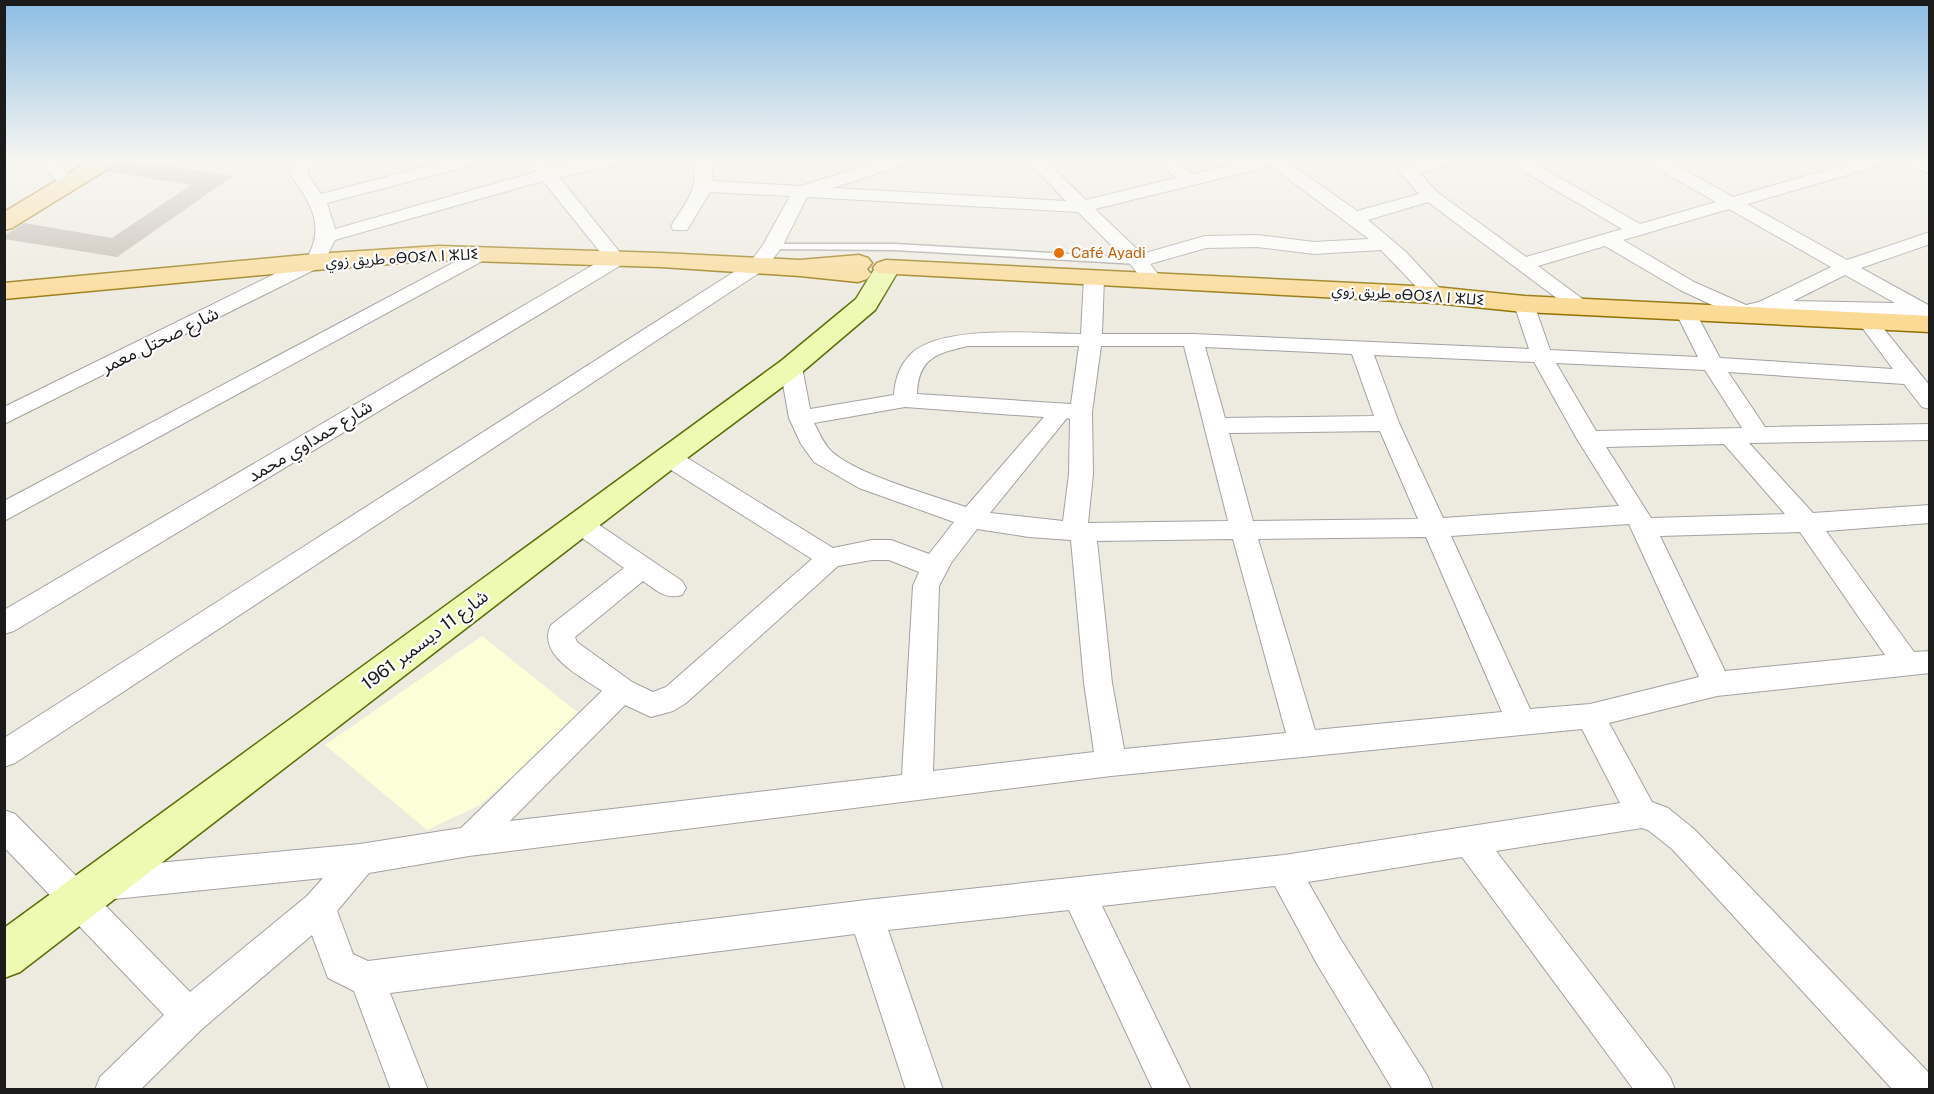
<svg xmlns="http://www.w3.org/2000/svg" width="1934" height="1094" font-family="'Public Sans','Noto Sans Arabic','Noto Sans Tifinagh',sans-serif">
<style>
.education{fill:#fbffd7}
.building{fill:#c1b9b0}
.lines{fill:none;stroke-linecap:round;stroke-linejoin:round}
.service-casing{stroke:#a2a2a2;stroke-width:3}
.minor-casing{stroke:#a2a2a2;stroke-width:2}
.secondary-casing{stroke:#586f05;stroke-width:3}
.primary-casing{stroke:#917100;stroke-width:3}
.service{fill:#fff;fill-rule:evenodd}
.minor{fill:#fff;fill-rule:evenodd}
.secondary{fill:#eef9b2;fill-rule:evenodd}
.primary{fill:#fbda96;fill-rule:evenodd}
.food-dot{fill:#e8710a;stroke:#fff;stroke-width:2}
.labels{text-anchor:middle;stroke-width:4.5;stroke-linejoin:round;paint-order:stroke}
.far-food-label{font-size:15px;fill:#c56008;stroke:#fff;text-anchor:start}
.far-street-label{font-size:15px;fill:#1b1b1b;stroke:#fff}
.street-label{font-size:18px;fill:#1b1b1b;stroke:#fff}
</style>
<rect width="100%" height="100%" fill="#edeae0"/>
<path class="education" d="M 482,636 L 581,715 L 480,805 L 427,830 L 325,745 Z"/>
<path class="building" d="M 125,160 L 233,176 L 117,257 L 4,239 L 4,236 L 24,223 L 112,238 L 191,185 L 105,171 Z"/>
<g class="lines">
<defs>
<path id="service" d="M 772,244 L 895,244 L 1138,258 L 1143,261 L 1138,264 L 895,250 L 769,249 L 769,245 Z"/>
<path id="minor" d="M 38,160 L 55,160 L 77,183 L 74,187 L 62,187 Z
M 297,160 L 318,160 L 308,168 L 308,174 L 321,194 L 451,160 L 479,160 L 476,164 L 327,203 L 335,229 L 536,172 L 528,160 L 545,160 L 551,168 L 590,160 L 621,160 L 619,164 L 559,177 L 626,260 L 623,264 L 14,631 L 4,634 L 4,610 L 605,258 L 543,181 L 335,240 L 322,266 L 4,424 L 4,407 L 307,258 C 326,225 310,202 290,174 L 292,167 Z
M 692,160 L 708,160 L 712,169 L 713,181 L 801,186 L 883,160 L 908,160 L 906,164 L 832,188 L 1066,201 L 1027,160 L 1045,160 L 1086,200 L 1176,178 L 1156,160 L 1174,160 L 1193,174 L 1252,160 L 1285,160 L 1357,211 L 1419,194 L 1399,171 L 1402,167 L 1429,160 L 1455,160 L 1453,164 L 1420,173 L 1437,192 L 1526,257 L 1622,229 L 1511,164 L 1509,160 L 1529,160 L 1640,224 L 1716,202 L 1649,164 L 1647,160 L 1667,160 L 1733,197 L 1861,160 L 1887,160 L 1885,164 L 1747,204 L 1847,260 L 1930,232 L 1930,244 L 1861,268 L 1930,306 L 1930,321 L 1917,316 L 1768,311 L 1733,320 L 1726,318 L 1723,314 L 1725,311 L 1680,290 L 1605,246 L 1538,266 L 1588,303 L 1591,307 L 1588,311 L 1574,311 L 1428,202 L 1368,220 L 1406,252 L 1442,291 L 1445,295 L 1442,299 L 1428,299 L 1381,250 L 1314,254 L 1257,247 L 1206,248 L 1150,264 L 1158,274 L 1155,278 L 1141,278 L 1131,265 L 1078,212 L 807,197 L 782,247 L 765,269 L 15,763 L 4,767 L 4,738 L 751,261 L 763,245 L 790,196 L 710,192 L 687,230 L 673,230 L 671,226 C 685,204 701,186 692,160 ZM 1271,166 L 1369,239 L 1314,242 L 1257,235 L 1205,236 L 1142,254 L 1095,209 ZM 1729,209 L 1831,267 L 1759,302 L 1746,305 L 1694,282 L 1623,240 ZM 1845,275 L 1895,303 L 1793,301 Z
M 1905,160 L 1930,162 L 1930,174 L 1908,164 Z
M 481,248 L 488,250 L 491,254 L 488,258 L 4,521 L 4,501 Z
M 1094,272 L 1101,274 L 1104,278 L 1102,334 L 1193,334 L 1529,349 L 1514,304 L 1517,300 L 1531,300 L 1534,304 L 1550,350 L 1698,357 L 1676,313 L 1679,309 L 1693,309 L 1696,313 L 1720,358 L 1893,369 L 1858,322 L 1861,318 L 1868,316 L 1875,318 L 1930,386 L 1930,409 L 1922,407 L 1904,384 L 1728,372 L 1765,427 L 1930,424 L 1930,440 L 1749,443 L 1813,513 L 1930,505 L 1930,523 L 1826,531 L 1914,652 L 1930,651 L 1930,673 L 1717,696 L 1609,723 L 1652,802 L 1668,808 L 1694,829 L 1930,1074 L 1930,1090 L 1893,1090 L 1672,849 L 1648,830 L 1642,828 L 1496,851 L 1670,1077 L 1675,1090 L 1634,1090 L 1462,857 L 1308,882 L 1341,940 L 1428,1077 L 1433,1090 L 1393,1090 L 1317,964 L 1275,886 L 1102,906 L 1191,1090 L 1153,1090 L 1069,910 L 888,930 L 943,1090 L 906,1090 L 855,934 L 390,993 L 428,1090 L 391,1090 L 354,991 L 328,978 L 312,935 L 202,1029 L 140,1090 L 95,1090 L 100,1077 L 164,1015 L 4,847 L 4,810 L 15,814 L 90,890 L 88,884 L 92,873 L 104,868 L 360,844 L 461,828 L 602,691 C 582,677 536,655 551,625 L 624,568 L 571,530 L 567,524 L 571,518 L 580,515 L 589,518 L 682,581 L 686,588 L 682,595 C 666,600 656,590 643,581 L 575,637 L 577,642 L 632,682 L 653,692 L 666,687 L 812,559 L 660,463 L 656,457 L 660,451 L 668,449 L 676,451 L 833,548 L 872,540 L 891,540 L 929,554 L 954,522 L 859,488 L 814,462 L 801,444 L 789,418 L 780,367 L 783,362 L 791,360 L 799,362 L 802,367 L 810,409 L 894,395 C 895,379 900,364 912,353 C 944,324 1039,334 1081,334 L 1084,278 L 1087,274 ZM 968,346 L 1079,346 L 1071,404 L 917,394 C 918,358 937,353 968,346 ZM 1101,346 L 1184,346 L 1228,521 L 1088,523 L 1093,474 L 1092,412 ZM 1205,347 L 1352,354 L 1374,416 L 1225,418 ZM 1374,355 L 1534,362 L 1577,439 L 1619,506 L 1443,518 L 1399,423 ZM 1556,363 L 1705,370 L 1742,428 L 1596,431 ZM 905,407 L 1044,417 L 966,507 C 931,495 857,475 831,451 C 823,443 819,432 814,423 ZM 1067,418 L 1070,419 L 1069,474 L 1063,521 L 990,513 ZM 1380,431 L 1418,519 L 1253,521 L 1229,433 ZM 1724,444 L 1785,514 L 1651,518 L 1606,447 ZM 1629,524 L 1699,677 L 1590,704 L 1530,709 L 1451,536 ZM 977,529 L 1029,537 L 1071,540 L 1084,683 L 1094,752 L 933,771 L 939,586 L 951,563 ZM 1800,532 L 1885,655 L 1725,671 L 1660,536 ZM 1426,537 L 1502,712 L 1315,730 L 1258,539 ZM 1233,539 L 1286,733 L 1124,749 L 1112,683 L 1097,541 ZM 872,560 L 889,560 L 919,572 L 913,586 L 902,775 L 510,821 L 625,705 L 651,717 L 673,711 L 686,703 L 838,566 ZM 1582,729 L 1620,803 L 1284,855 L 866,900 L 368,961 L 353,954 L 337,911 L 369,873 L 469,856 L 1111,776 ZM 323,878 L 307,896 L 190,992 L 97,897 L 104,900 Z"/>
<path id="secondary" d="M 884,265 L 893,268 L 897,273 L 875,310 L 801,373 L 679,464 L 20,972 L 4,978 L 4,928 L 781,361 L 856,299 L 875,268 Z"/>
<path id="primary" d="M 91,160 L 117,160 L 114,165 L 12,228 L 4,230 L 4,212 Z
M 439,246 L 661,253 L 800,260 L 859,255 L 868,258 L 872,263 L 867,269 L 871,274 L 867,279 L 858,282 L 800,276 L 661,267 L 439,260 L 315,270 L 4,299 L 4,283 L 315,254 Z
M 886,260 L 1435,287 L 1524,296 L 1930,316 L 1930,332 L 1524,312 L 1435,303 L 877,273 L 873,268 L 877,263 Z"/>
</defs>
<use href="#service" class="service-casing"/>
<use href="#minor" class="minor-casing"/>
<use href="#secondary" class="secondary-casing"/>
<use href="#primary" class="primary-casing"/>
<use href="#service" class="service"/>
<use href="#minor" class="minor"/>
<use href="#secondary" class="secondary"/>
<use href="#primary" class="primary"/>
</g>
<linearGradient id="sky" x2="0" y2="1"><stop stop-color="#8bbce3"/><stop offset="0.51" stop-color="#f7f6f1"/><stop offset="1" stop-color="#f7f6f1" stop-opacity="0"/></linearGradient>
<rect width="1934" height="313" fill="url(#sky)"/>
<circle class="food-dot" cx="1059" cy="253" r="6"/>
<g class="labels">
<g class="far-food-label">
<text x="1071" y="258">Café Ayadi</text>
</g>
<g class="far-street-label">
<text transform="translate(402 258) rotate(-3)" y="5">طريق زوي ⴰⴱⵔⵉⴷ ⵏ ⵣⵡⵉ</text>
<text transform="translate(1408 295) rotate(4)" y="5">طريق زوي ⴰⴱⵔⵉⴷ ⵏ ⵣⵡⵉ</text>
</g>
<g class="street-label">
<text transform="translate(160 340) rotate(-26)" y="6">شارع صحتل معمر</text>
<text transform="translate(310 441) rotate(-31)" y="6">شارع حمداوي محمد</text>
<text transform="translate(425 640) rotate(-37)" y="6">شارع 11 ديسمبر 1961</text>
</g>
</g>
<rect width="1934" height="1094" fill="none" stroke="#1b1b1b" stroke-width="12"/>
</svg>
